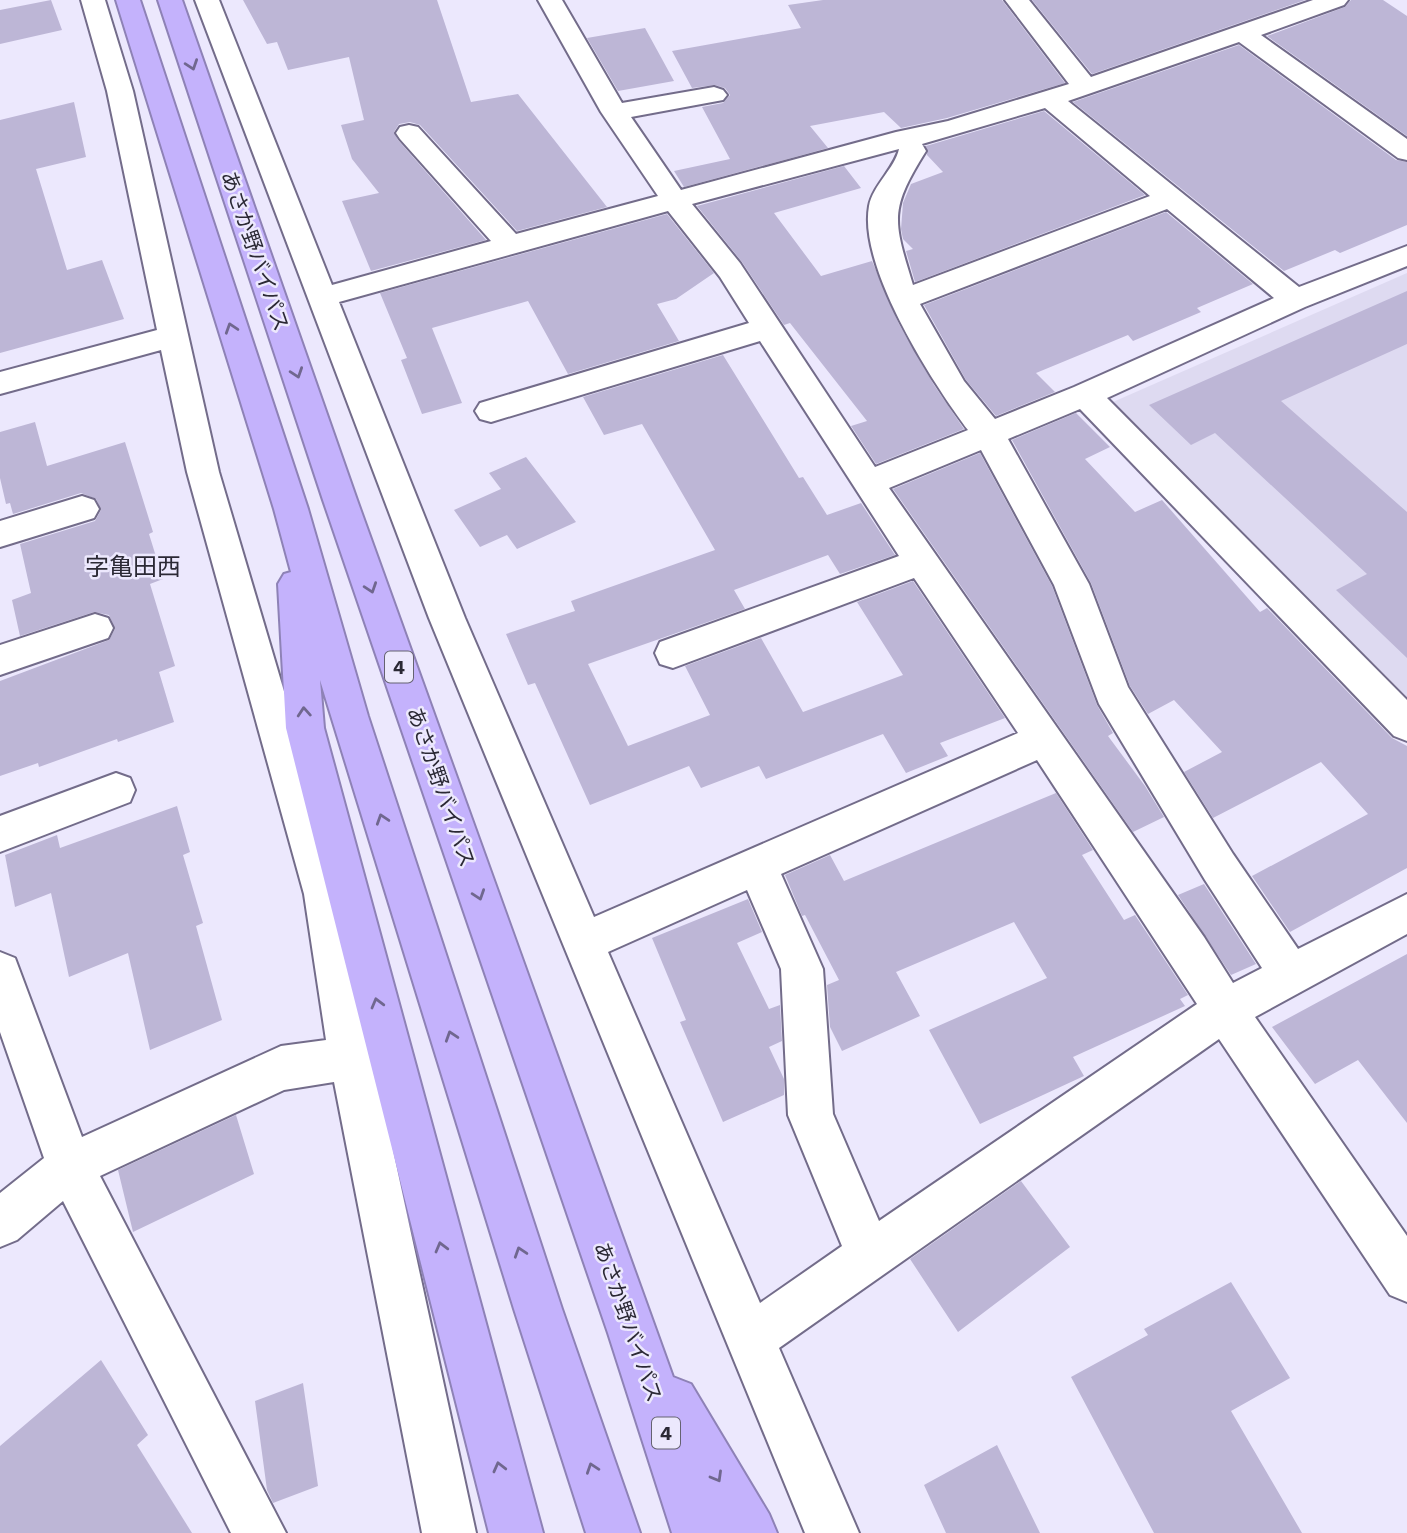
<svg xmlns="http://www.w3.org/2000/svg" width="1407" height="1533" font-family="'Work Sans','Noto Sans JP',sans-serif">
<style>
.built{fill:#dedaf1}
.building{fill:#bdb6d6}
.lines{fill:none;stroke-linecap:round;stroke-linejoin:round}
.minor-casing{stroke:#736c8a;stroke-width:4}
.highway-casing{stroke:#8e82b6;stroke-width:4}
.minor{fill:#fff;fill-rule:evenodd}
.highway{fill:#c4b2fc;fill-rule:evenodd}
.oneway{stroke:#70678f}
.labels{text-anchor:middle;stroke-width:5;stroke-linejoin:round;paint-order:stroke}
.shield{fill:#ece8fd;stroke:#656271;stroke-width:2}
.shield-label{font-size:19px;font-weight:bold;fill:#2b2935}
.street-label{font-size:21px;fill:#2b2935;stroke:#ece8fd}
.quarter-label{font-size:24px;fill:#2b2935;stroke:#ece8fd}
</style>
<rect width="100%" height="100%" fill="#ece8fd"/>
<path class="built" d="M 1407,273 L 1407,699 L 1113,402 Z"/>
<path class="building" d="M 51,0 L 62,30 L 0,44 L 0,10 Z
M 243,0 L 437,0 L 471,102 L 518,94 L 607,207 L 517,231 L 420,125 L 410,122 L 399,124 L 394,132 L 398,140 L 486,240 L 371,271 L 342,201 L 379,193 L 352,159 L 341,125 L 364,120 L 349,57 L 288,70 L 277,42 L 267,44 Z
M 823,0 L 1002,0 L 1065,83 L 947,118 L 901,128 L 884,112 L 810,126 L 828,148 L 684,187 L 674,171 L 730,159 L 702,107 L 723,103 L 730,95 L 725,88 L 715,85 L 692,88 L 672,51 L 801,28 L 788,5 Z
M 1032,0 L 1305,0 L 1092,74 Z
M 1351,0 L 1383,0 L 1407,16 L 1407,136 L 1267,36 L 1345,7 Z
M 645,28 L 674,81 L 618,91 L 587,38 Z
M 1239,45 L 1396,160 L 1407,162 L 1407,225 L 1340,253 L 1335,250 L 1284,271 L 1073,102 Z
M 74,102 L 86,157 L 36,169 L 67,270 L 102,260 L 124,319 L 0,353 L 0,120 Z
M 1044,111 L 1145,195 L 915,282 L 906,251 L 913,249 L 903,239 L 901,229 L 903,203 L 911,184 L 943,172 L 927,155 L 926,146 Z
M 844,166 L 861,188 L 774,213 L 821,276 L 872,261 L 899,324 L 934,385 L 964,429 L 876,464 L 851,426 L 867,421 L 790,323 L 784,325 L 742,262 L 697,206 Z
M 1166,212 L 1253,284 L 1197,308 L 1201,312 L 1133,341 L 1128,335 L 1036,373 L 1055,392 L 996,416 L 966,380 L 924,305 Z
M 667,214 L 714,273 L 676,299 L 657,304 L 679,341 L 568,374 L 528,301 L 432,328 L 462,403 L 422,414 L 401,360 L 407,358 L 380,293 Z
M 1407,291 L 1407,344 L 1281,401 L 1407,512 L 1407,658 L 1336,590 L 1367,574 L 1215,433 L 1191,445 L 1149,405 Z
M 723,355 L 799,478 L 803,477 L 827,515 L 861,503 L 895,555 L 840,574 L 828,555 L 734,590 L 745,609 L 588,664 L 628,746 L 710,715 L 685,666 L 761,638 L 803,712 L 903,675 L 857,602 L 913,581 L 1005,718 L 940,743 L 948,756 L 906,773 L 883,734 L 766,779 L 759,766 L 701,788 L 689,766 L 590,805 L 535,683 L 528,685 L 506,634 L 575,611 L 571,601 L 715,550 L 642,424 L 604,435 L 583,397 Z
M 1076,413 L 1110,447 L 1085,459 L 1135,512 L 1162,500 L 1260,612 L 1267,608 L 1392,738 L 1407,746 L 1407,868 L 1290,932 L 1252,876 L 1368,814 L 1321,762 L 1213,818 L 1184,772 L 1222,752 L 1174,700 L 1148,714 L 1130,686 L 1091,583 L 1012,440 Z
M 35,422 L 47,466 L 125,442 L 153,532 L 149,534 L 163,579 L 150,584 L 175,666 L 159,672 L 174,722 L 118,742 L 117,739 L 39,767 L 38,763 L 0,776 L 0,681 L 109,640 L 115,629 L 109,615 L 94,612 L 20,636 L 12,600 L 31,593 L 20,544 L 95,521 L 101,510 L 96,499 L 81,493 L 13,514 L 10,503 L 6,504 L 0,478 L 0,432 Z
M 980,453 L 1052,586 L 1097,705 L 1113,733 L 1108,736 L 1145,786 L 1164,817 L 1133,832 L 893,489 Z
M 526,457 L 576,522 L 517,549 L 507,535 L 480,547 L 454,510 L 501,489 L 489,473 Z
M 1056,793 L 1093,850 L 1082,855 L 1124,920 L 1135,915 L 1188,995 L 1180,999 L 1185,1006 L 1073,1057 L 1084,1076 L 980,1124 L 929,1030 L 1047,978 L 1014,922 L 896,972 L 920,1016 L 842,1051 L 830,1027 L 827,985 L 839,980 L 805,915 L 802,916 L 785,875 L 830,855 L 844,881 Z
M 177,806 L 190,852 L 183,855 L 203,923 L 196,926 L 222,1020 L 150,1050 L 128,953 L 69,977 L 51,893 L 15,907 L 5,855 L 57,835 L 60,848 Z
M 1204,884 L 1256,964 L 1231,975 L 1178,895 Z
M 748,899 L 762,932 L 737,943 L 769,1009 L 780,1005 L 782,1041 L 769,1047 L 784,1079 L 784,1095 L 723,1122 L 680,1022 L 686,1020 L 652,938 Z
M 1407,954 L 1407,1123 L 1358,1060 L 1315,1084 L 1272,1027 Z
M 236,1115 L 254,1174 L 133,1232 L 118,1170 Z
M 1021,1181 L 1070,1247 L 958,1332 L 910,1259 Z
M 1231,1282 L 1290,1378 L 1231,1411 L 1302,1533 L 1154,1533 L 1071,1377 L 1148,1335 L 1144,1329 Z
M 101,1360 L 148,1435 L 137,1445 L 192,1533 L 0,1533 L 0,1446 Z
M 303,1383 L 318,1486 L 273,1503 L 267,1490 L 255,1401 Z
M 997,1445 L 1040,1533 L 946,1533 L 924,1485 Z"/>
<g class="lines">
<defs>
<path id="minor" d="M 81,0 L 105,0 L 133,91 L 219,472 L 344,894 L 373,1058 L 476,1533 L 422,1533 L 334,1082 L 284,1090 L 100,1176 L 286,1533 L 231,1533 L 63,1201 L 17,1240 L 0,1247 L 0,1193 L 44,1158 L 0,1032 L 0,952 L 15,958 L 82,1137 L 281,1046 L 326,1040 L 304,894 L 187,472 L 161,350 L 0,394 L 0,372 L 157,330 L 107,91 Z
M 195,0 L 219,0 L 332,285 L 491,241 L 400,139 L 396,133 L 400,127 L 409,125 L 418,127 L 516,234 L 658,196 L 601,112 L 538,0 L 562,0 L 622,103 L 714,87 L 723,90 L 727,95 L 723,100 L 631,117 L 681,190 L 896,132 L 948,121 L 1069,84 L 1005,0 L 1029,0 L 1091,77 L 1313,0 L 1348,0 L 1344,5 L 1261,35 L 1407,139 L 1407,160 L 1398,158 L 1239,42 L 1068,101 L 1299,287 L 1407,246 L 1407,266 L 1305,307 L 1107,398 L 1407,700 L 1407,741 L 1394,736 L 1080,409 L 1008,439 L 1089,584 L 1128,687 L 1233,854 L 1298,949 L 1407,894 L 1407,934 L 1255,1017 L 1407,1236 L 1407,1302 L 1390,1295 L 1219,1039 L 779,1348 L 859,1533 L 805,1533 L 429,618 ZM 1045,108 L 1150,196 L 913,285 C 893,220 889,210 926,151 L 922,144 ZM 899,149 C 895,168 873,185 869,206 C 858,267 932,382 968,430 L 875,467 L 740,263 L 692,204 ZM 1167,209 L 1274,298 L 1074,387 L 995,419 L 964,381 L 920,304 ZM 668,211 L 720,277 L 749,323 L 480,403 L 475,411 L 480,419 L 491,422 L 760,341 L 899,556 L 660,642 L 655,653 L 660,664 L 673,668 L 914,578 L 1018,733 L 594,917 L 465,618 L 339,302 ZM 981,450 L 1054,585 L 1099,704 L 1205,880 L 1262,968 L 1233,983 L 1204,937 L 889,488 ZM 1037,760 L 1197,1004 L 879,1221 L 833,1114 L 823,969 L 781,874 ZM 747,890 L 781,969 L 788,1115 L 842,1246 L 760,1303 L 608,952 Z
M 82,496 L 94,500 L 99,509 L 94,518 L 0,547 L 0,521 Z
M 95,614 L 108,618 L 113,628 L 108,638 L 0,675 L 0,645 Z
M 116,773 L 130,778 L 135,790 L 130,802 L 0,852 L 0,816 Z"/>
<path id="highway" d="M 116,0 L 140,0 L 308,509 L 368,716 L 562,1309 L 640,1533 L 586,1533 L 514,1309 L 320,680 L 324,728 L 543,1533 L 489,1533 L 286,728 L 278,584 L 284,574 L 291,572 L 274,509 Z
M 158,0 L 182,0 L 357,500 L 673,1377 L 691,1384 L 769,1514 L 777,1533 L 672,1533 L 608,1333 L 323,500 Z"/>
</defs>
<use href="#minor" class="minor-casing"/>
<use href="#highway" class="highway-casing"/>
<use href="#minor" class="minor"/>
<use href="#highway" class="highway"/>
</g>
<defs><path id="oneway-chevron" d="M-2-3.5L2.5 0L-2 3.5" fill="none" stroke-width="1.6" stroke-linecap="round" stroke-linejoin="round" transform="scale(1.75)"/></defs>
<g class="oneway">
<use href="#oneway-chevron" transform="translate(192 65) rotate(71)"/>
<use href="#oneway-chevron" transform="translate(231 328) rotate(-108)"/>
<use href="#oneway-chevron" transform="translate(297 373) rotate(71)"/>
<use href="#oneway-chevron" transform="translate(371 588) rotate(71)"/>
<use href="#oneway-chevron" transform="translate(304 712) rotate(-94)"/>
<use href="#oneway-chevron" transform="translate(382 819) rotate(-108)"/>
<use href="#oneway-chevron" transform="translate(479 895) rotate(71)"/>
<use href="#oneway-chevron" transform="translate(377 1003) rotate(-105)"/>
<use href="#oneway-chevron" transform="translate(451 1036) rotate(-108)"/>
<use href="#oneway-chevron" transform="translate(441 1247) rotate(-105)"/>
<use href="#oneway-chevron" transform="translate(520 1252) rotate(-108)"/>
<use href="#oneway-chevron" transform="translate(499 1467) rotate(-104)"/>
<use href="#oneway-chevron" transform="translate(592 1468) rotate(-109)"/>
<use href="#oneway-chevron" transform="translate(717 1477) rotate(60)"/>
</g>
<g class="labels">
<g class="shield">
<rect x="385" y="651.5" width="28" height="31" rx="5"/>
<rect x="652" y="1417.5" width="28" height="31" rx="5"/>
</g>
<g class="shield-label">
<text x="399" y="674">4</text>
<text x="666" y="1440">4</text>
</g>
<g class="street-label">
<text transform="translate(255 251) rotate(71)" y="7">あさか野バイパス</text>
<text transform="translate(441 787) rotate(71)" y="7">あさか野バイパス</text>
<text transform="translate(628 1322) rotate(71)" y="7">あさか野バイパス</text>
</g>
<g class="quarter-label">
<text x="133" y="575">字亀田西</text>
</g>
</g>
</svg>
